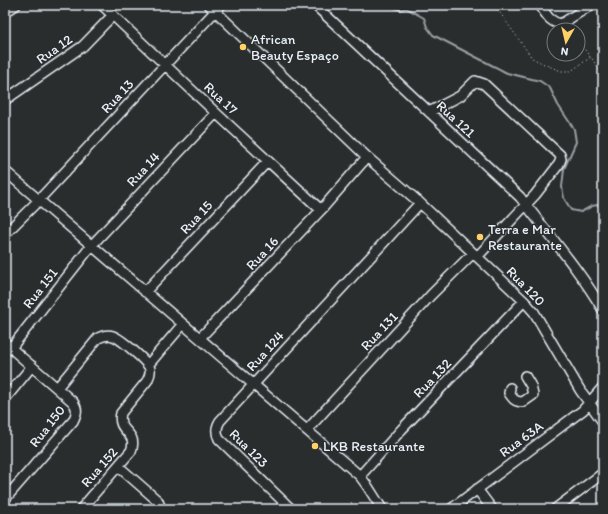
<svg xmlns="http://www.w3.org/2000/svg" width="608" height="514" font-family="Itim,sans-serif">
<style>
.lines{fill:none;stroke-linecap:round;stroke-linejoin:round}
.stream{stroke:#989fa3;stroke-width:2}
.minor-casing{stroke:#e8f1f8;stroke-width:12}
.path{stroke:#e8f1f8;stroke-width:1;stroke-dasharray:1 3;stroke-linecap:butt}
.minor{stroke:#2a2d2e;stroke-width:9}
.poi-dot{fill:#ffd166;stroke:#2a2d2e;stroke-width:1.5}
.labels{text-anchor:middle;stroke-width:3;stroke-linejoin:round;paint-order:stroke}
.poi-label{font-size:14px;fill:#e8f1f8;stroke:#2a2d2e;text-anchor:start}
.street-label{font-size:14px;fill:#e8f1f8;stroke:#2a2d2e}
</style>
<rect width="100%" height="100%" fill="#2a2d2e"/>
<filter id="ink" filterUnits="userSpaceOnUse"><feTurbulence type="fractalNoise" baseFrequency=".025" numOctaves="2"/><feDisplacementMap in="SourceGraphic" scale="8" xChannelSelector="R" yChannelSelector="G"/><feConvolveMatrix kernelMatrix="1 2 1 2 8 2 1 2 1" color-interpolation-filters="sRGB"/></filter>
<g filter="url(#ink)">
<g class="lines">
<path class="stream" d="M 388,5 L 400,10 L 406,8 L 424,18 L 427,27 L 433,35 L 507,73 L 540,81 L 550,88 L 558,105 L 574,129 L 576,142 L 564,169 L 562,187 L 564,198 L 571,210 L 581,212 L 592,206 L 603,204"/>
<defs>
<path id="minor" d="M 102,5 L 216,113 L 321,210
M 209,5 L 367,157 L 420,203 L 524,301 L 534,312 L 580,390 L 603,422
M 315,5 L 520,197 C 548,234 579,269 603,310
M 540,5 C 546,14 549,22 561,24 L 591,5
M 5,12 L 16,5
M 5,100 L 83,46 L 113,15
M 429,112 L 460,96 L 475,81 L 484,84 L 560,155 L 561,159 L 559,164 L 535,195 L 477,257
M 5,171 L 360,476 L 368,487 L 382,509
M 5,234 L 35,204 L 221,5
M 145,292 L 268,161
M 200,338 L 321,210 L 367,157
M 5,343 L 73,402 C 78,409 77,413 73,421 L 5,499
M 11,348 L 92,245 L 216,113
M 148,365 L 183,324
M 57,388 L 98,338 C 103,336 108,334 113,336 C 120,338 148,362 150,369 C 151,374 149,377 147,381 L 121,413 C 116,433 139,431 131,451 L 81,509
M 510,388 L 509,393 C 513,399 515,402 523,402 L 533,395 L 531,386 L 525,376
M 5,399 L 32,366
M 307,430 L 431,295 L 473,253
M 118,466 L 158,501 L 161,509
M 360,476 L 402,429 L 524,301
M 477,489 L 492,509
M 291,509 L 219,439 C 216,433 216,427 220,421 L 420,203
M 451,509 L 583,410 L 603,387
M 555,509 L 603,473"/>
</defs>
<use href="#minor" class="minor-casing"/>
<path class="path" d="M 482,5 L 498,10 L 532,58 L 546,65 L 561,71 L 571,71 L 591,57 L 603,76
M 578,40 L 590,57"/>
<use href="#minor" class="minor"/>
</g>
</g>
<g class="poi-dot">
<circle cx="243" cy="47" r="4"/>
<circle cx="480" cy="237" r="4"/>
<circle cx="315" cy="446" r="4"/>
</g>
<g class="labels">
<g class="poi-label">
<text x="251" y="44">African<tspan x="251" dy="16">Beauty Espaço</tspan></text>
<text x="488" y="234">Terra e Mar<tspan x="488" dy="16">Restaurante</tspan></text>
<text x="323" y="451">LKB Restaurante</text>
</g>
<g class="street-label">
<text transform="translate(54 49) rotate(-35)" y="5">Rua 12</text>
<text transform="translate(117 96) rotate(-47)" y="5">Rua 13</text>
<text transform="translate(221 98) rotate(43)" y="5">Rua 17</text>
<text transform="translate(456 119) rotate(43)" y="5">Rua 121</text>
<text transform="translate(143 169) rotate(-47)" y="5">Rua 14</text>
<text transform="translate(196 217) rotate(-47)" y="5">Rua 15</text>
<text transform="translate(262 253) rotate(-47)" y="5">Rua 16</text>
<text transform="translate(526 286) rotate(46)" y="5">Rua 120</text>
<text transform="translate(40 288) rotate(-52)" y="5">Rua 151</text>
<text transform="translate(379 331) rotate(-47)" y="5">Rua 131</text>
<text transform="translate(265 351) rotate(-48)" y="5">Rua 124</text>
<text transform="translate(432 378) rotate(-46)" y="5">Rua 132</text>
<text transform="translate(47 426) rotate(-52)" y="5">Rua 150</text>
<text transform="translate(521 439) rotate(-36)" y="5">Rua 63A</text>
<text transform="translate(249 448) rotate(45)" y="5">Rua 123</text>
<text transform="translate(99 467) rotate(-49)" y="5">Rua 152</text>
</g>
</g>
<rect width="608" height="514" fill="none" stroke="#2a2d2e" stroke-width="20"/>
<rect x="10" y="10" width="588" height="494" fill="none" stroke="#e8f1f8" stroke-width="1.5" filter="url(#ink)"/>
<g transform="translate(566 42) rotate(188)"><circle r="19" fill="#2a2d2e" stroke="#767b7f"/>
<path d="M0-3L7 15L0 10L-7 15Z" fill="#ffd166"/>
<text y="-6" font-size="11" font-weight="bold" text-anchor="middle" fill="#e8f1f8">N</text>
</g>
</svg>
